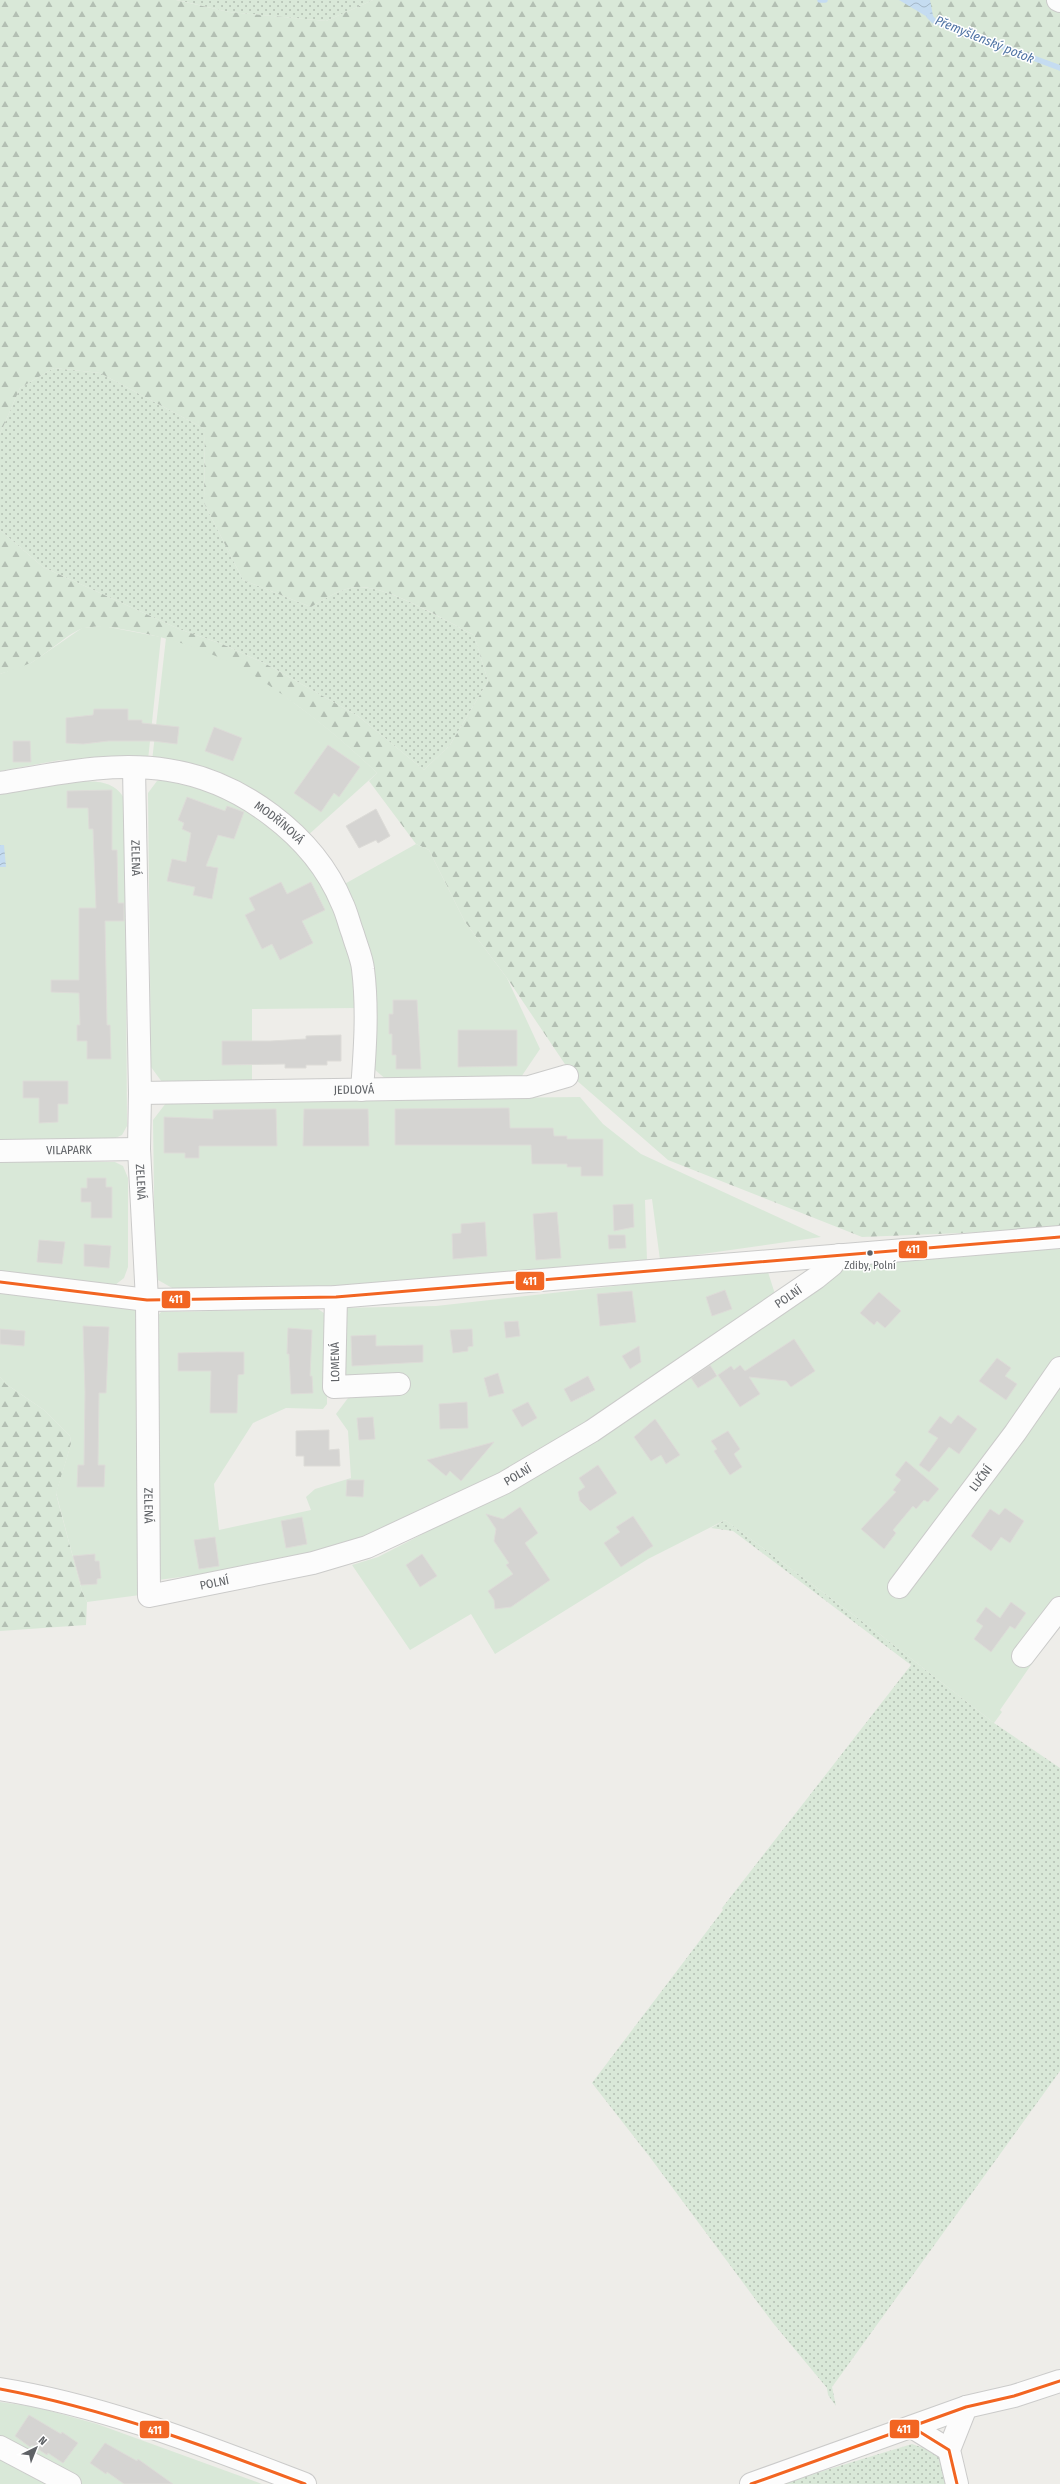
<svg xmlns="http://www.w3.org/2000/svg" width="1060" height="2484" font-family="'Fira Sans Condensed',sans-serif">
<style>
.grass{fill:url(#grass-dots)}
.forest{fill:url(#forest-firs)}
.green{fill:#d9e8d8}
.water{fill:url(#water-waves)}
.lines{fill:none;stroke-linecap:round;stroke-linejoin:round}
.stream{stroke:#c5dcf1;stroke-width:5.5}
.building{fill:#d5d4d2;stroke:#dddcd8}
.minor-casing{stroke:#cbcbca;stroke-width:24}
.minor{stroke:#fcfcfc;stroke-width:22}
.bus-1-casing{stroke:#fff;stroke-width:6}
.bus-1{stroke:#f26522;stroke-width:3}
.bus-dot{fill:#5f6266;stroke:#fff;stroke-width:1.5}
.labels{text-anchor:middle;stroke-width:3;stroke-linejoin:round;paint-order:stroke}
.bus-label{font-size:11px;fill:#5f6266;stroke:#fff}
.street-label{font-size:12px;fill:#5f6266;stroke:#fff}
.water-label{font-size:13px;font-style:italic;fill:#5175a5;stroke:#fff}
.line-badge{stroke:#fff;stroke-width:1.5}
.badge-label{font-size:11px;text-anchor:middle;font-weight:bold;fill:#fff}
</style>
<defs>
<pattern id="grass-dots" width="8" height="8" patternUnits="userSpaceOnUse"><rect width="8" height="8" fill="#d9e8d8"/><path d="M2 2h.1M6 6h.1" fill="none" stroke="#b3bfb3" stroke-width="1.8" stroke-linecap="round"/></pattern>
<pattern id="forest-firs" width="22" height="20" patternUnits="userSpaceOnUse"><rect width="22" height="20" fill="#d9e8d8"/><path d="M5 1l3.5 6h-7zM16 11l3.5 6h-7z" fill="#b3bfb3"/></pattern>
<pattern id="water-waves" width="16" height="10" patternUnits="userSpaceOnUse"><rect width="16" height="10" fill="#c5dcf1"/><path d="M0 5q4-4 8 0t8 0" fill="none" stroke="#a3b6c7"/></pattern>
</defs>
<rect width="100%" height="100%" fill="#eeede9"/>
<path class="grass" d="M 177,0 L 373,0 L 326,21 L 229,12 Z
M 54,368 L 100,373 L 205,429 L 204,503 L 243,580 L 311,607 C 325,599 342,587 359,587 C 391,587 445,621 474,635 L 488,681 L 450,745 L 424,770 L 358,716 L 266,664 L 222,644 L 179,629 L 43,567 L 0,530 L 0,434 L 20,388 Z
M 725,1520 L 882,1636 L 994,1723 L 1060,1768 L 1060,2071 L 832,2387 L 836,2406 L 828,2395 L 827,2388 L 773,2323 L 649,2156 L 592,2083 L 723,1910 L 722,1908 L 911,1665 L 733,1531 L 711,1528 Z
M 912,2444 L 938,2453 L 948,2484 L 780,2484 Z"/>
<path class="forest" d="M 0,0 L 176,0 L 229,12 L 326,21 L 373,0 L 1060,0 L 1060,1229 L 862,1237 L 668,1160 L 575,1079 L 507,978 L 465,922 L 429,850 L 416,844 L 369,781 L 377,773 C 309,708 227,647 132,631 C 116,628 101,625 84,628 C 71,631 45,655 31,663 C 22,668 10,671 0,674 L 0,530 L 43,567 L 179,629 L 222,644 L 266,664 L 358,716 L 424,770 L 450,745 L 488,681 L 474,635 C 444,620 391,587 359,587 C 342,587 325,599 311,607 L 243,580 L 204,503 L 205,429 L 100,373 L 54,368 L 20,388 L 0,434 Z
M 0,1377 L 6,1384 L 44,1410 L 70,1436 L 71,1444 L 56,1494 L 82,1591 L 87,1602 L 86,1625 L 0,1631 Z"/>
<path class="green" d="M 103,626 L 161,637 L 148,760 L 60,760 L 0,771 L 0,674 L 31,663 L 82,628 Z
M 166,638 C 194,647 225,658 250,673 C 296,702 339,736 377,773 L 306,837 L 152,761 Z
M 165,778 C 192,784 229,796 252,811 C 300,844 335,896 350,951 C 355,969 355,990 357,1008 L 252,1009 L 252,1085 L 170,1085 L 162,1082 L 151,1067 L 148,793 L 157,781 Z
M 62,782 C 86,782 113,776 125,800 L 127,1126 L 122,1135 L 113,1139 L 0,1139 L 0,794 Z
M 416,844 L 429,850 L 465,922 L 507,978 L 540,1049 L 517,1083 L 388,1081 L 374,1069 L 341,886 Z
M 580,1097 L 603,1124 L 641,1154 L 821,1237 L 660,1260 L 652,1199 L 645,1200 L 647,1261 L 415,1281 L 271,1289 L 174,1289 L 158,1280 L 155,1271 L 153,1120 L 166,1103 L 174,1101 Z
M 0,1162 L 115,1162 L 123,1166 L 128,1178 L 128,1267 L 124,1278 L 115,1285 L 0,1274 Z
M 1060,1247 L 1060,1623 L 1000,1710 L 1002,1712 L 994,1723 L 882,1636 L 725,1520 L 648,1559 L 495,1654 L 471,1614 L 410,1650 L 352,1565 L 378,1557 L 417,1537 L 569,1455 L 688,1374 L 698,1388 L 717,1375 L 707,1361 L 847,1266 L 861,1261 Z
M 767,1269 L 775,1294 L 568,1435 L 522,1463 L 346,1547 L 225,1571 L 151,1581 L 157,1317 L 161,1312 L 318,1309 L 327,1315 L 327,1404 L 323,1409 L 286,1408 L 253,1423 L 214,1484 L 219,1530 L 311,1510 L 306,1497 L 315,1489 L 351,1478 L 348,1431 L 336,1414 L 354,1390 L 343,1380 L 338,1308 L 436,1306 Z
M 0,1288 L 140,1310 L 140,1595 L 87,1602 L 82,1591 L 56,1493 L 71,1444 L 70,1436 L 44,1410 L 6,1384 L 0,1377 Z
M 0,2402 L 36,2407 L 97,2424 L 262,2484 L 0,2484 Z"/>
<path class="water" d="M 899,0 L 930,0 L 934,21 Z
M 0,845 L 4,845 L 6,867 L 0,867 Z"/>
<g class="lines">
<path class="stream" d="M 820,0 L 825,0
M 929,16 L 934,21 L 1060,68"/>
</g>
<path class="building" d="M 94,709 L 128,709 L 128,720 L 142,720 L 142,723 L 179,727 L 177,744 L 153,741 L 108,741 L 83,744 L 66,743 L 66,718 L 93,715 Z
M 214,727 L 242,738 L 233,761 L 205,751 Z
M 13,741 L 30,741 L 31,762 L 13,762 Z
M 328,745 L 360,767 L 339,797 L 334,793 L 321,812 L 294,793 Z
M 112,790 L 112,850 L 117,850 L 118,903 L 124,903 L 124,921 L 105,921 L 107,1025 L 110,1025 L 111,1059 L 87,1059 L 87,1041 L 77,1041 L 77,1025 L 80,1025 L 79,993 L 51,992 L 51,980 L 79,980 L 79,908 L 96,908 L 93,829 L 89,829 L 88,808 L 67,808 L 67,791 Z
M 187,797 L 225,811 L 227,806 L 244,812 L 234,839 L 218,835 L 206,866 L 218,868 L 212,899 L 193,895 L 195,887 L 167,881 L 172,859 L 186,862 L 191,833 L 182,829 L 184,823 L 178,820 Z
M 376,809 L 390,836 L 378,843 L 376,840 L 359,848 L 346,826 Z
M 281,882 L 287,894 L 311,882 L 325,910 L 302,921 L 313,943 L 280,960 L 272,944 L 262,949 L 245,915 L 255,910 L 249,898 Z
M 393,1000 L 417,1000 L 421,1069 L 396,1069 L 396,1055 L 392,1055 L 392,1034 L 389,1034 L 389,1014 L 393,1014 Z
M 458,1030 L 517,1030 L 517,1066 L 458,1067 Z
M 341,1035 L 341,1061 L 327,1061 L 327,1065 L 306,1065 L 306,1068 L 285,1068 L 285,1064 L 222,1065 L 222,1041 L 271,1041 L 306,1039 L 306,1036 Z
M 23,1081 L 68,1081 L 68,1104 L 58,1104 L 58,1122 L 39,1123 L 39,1098 L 23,1098 Z
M 509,1108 L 510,1128 L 553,1128 L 554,1136 L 567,1136 L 567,1139 L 603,1139 L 603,1176 L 581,1176 L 581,1167 L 567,1167 L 567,1164 L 532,1164 L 531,1145 L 395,1145 L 395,1109 Z
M 276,1109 L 277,1146 L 199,1146 L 199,1158 L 185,1158 L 185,1153 L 164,1153 L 164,1117 L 213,1119 L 213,1110 Z
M 304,1109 L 368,1109 L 369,1146 L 303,1146 Z
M 87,1178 L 106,1178 L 106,1187 L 112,1187 L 112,1218 L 91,1218 L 91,1202 L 81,1202 L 81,1188 L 87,1188 Z
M 633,1204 L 634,1227 L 614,1231 L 613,1205 Z
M 557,1212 L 561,1258 L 536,1260 L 533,1214 Z
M 485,1222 L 487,1256 L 453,1259 L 452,1234 L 461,1233 L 461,1224 Z
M 608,1235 L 625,1235 L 626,1248 L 609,1249 Z
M 39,1240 L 65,1242 L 62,1264 L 37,1262 Z
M 84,1244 L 111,1246 L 109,1268 L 84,1266 Z
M 725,1290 L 732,1309 L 712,1316 L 706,1297 Z
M 632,1291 L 636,1322 L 600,1326 L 597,1294 Z
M 879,1292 L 901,1311 L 885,1328 L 877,1321 L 874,1325 L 860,1313 Z
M 518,1321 L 520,1336 L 506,1338 L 504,1322 Z
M 83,1326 L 109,1327 L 106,1393 L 99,1393 L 98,1465 L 105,1465 L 104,1487 L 77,1487 L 78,1465 L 84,1465 L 85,1392 Z
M 288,1328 L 312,1330 L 310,1376 L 312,1376 L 313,1393 L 291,1394 L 289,1354 L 287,1354 Z
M 0,1329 L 25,1331 L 24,1346 L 0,1344 Z
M 472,1329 L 473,1346 L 468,1347 L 468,1351 L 453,1353 L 450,1330 Z
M 376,1335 L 376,1346 L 423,1345 L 423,1362 L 352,1366 L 351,1336 Z
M 794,1339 L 815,1371 L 791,1387 L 786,1381 L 749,1377 L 760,1394 L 740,1407 L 718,1375 L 731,1366 L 734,1370 L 740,1365 L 745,1371 Z
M 639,1346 L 641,1362 L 630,1369 L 622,1356 Z
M 219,1352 L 244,1352 L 244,1374 L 238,1375 L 237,1413 L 210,1413 L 211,1371 L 178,1371 L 178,1353 Z
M 997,1358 L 1011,1368 L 1005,1376 L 1017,1384 L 1006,1400 L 979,1381 Z
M 710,1365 L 717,1376 L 698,1388 L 691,1378 Z
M 498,1373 L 504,1393 L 489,1397 L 484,1378 Z
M 588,1376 L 595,1390 L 571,1402 L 564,1389 Z
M 467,1402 L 468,1428 L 440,1429 L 439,1404 Z
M 528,1402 L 537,1418 L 522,1427 L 512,1410 Z
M 958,1415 L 977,1429 L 959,1454 L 949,1447 L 929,1472 L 919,1465 L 938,1438 L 928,1432 L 940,1416 L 951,1424 Z
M 373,1417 L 375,1439 L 359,1440 L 357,1418 Z
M 655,1419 L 680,1455 L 666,1464 L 661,1455 L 651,1461 L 634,1437 Z
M 329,1430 L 329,1450 L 339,1449 L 340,1466 L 304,1466 L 304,1456 L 296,1456 L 296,1431 Z
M 728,1431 L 740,1449 L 734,1454 L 742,1467 L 730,1475 L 714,1451 L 717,1449 L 711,1441 Z
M 494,1442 L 461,1481 L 450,1471 L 446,1476 L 427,1460 Z
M 906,1461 L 939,1489 L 928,1502 L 924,1500 L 916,1509 L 913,1506 L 893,1530 L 896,1533 L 884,1549 L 861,1529 L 896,1492 L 893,1490 L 901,1480 L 895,1475 Z
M 598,1465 L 617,1493 L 590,1511 L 580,1501 L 578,1492 L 585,1487 L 579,1478 Z
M 347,1480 L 364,1480 L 363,1497 L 346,1496 Z
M 520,1507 L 538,1533 L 525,1543 L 550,1580 L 511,1607 L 495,1609 L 494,1600 L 488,1591 L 513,1574 L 506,1565 L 509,1563 L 494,1541 L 496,1529 L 486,1514 L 503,1519 Z
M 1005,1508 L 1024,1521 L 1010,1543 L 1001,1537 L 991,1551 L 971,1536 L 990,1509 L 999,1515 Z
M 633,1516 L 653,1546 L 621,1567 L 604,1543 L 620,1532 L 616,1527 Z
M 302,1517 L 307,1544 L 286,1548 L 281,1521 Z
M 215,1537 L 219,1566 L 199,1569 L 194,1540 Z
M 95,1554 L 95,1561 L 99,1561 L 101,1578 L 97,1579 L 97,1584 L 81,1585 L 73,1556 Z
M 422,1554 L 437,1576 L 420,1587 L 406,1565 Z
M 1011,1602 L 1026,1613 L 1015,1629 L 1010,1626 L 991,1652 L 974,1639 L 983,1626 L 976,1621 L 986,1607 L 1000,1618 Z
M 29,2415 L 61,2434 L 62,2432 L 78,2443 L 63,2463 L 48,2453 L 47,2455 L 32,2445 L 30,2447 L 15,2436 Z
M 105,2443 L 137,2461 L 138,2459 L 173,2484 L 124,2484 L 107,2472 L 106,2474 L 90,2463 Z"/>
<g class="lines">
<defs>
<g id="minor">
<path d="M 1058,0 L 1060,1"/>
<path id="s1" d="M 134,768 L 140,1093 L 139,1149 L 147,1300 L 149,1596 L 313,1563 L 367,1547 L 504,1483 L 592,1431 L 816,1278 L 832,1265 L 839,1255"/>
<path id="s2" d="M 0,783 C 55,774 113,761 168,770 C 240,781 314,835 342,903 C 347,913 349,924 353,934 C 356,945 362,958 363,969 C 368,1009 365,1050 362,1090"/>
<path id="s3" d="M 140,1093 L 529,1087 L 567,1076"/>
<path id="s4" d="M 0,1151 L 139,1149"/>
<path d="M 0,1282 L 147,1300 L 336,1297 L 1060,1237"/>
<path d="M 336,1297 L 334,1387 L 399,1384"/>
<path id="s5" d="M 899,1587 L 1015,1433 L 1060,1368"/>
<path d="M 1023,1656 L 1060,1608"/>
<path d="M 0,2389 C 106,2406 205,2446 305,2484"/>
<path d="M 912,2427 L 949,2450"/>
<path d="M 0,2447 L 70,2484"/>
<path d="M 751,2484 L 966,2407 L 1014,2396 L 1060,2381"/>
<path d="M 957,2484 L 949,2450 L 966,2407"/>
</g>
</defs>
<use href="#minor" class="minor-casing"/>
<use href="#minor" class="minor"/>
<defs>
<path id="bus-1" d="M 0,1282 L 147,1300 L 336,1297 L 1060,1237
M 0,2389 C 106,2409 205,2446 305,2484
M 912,2427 L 949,2450 L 957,2484
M 751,2484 L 966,2407 L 1014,2396 L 1060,2381"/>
</defs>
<use href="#bus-1" class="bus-1-casing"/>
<use href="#bus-1" class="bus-1"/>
</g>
<circle class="bus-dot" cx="870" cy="1253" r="3.5"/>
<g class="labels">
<g class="bus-label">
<text x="870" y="1269">Zdiby, Polní</text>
</g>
<g class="street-label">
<text dy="4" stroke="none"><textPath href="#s2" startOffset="294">MODŘÍNOVÁ</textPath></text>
<text dy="4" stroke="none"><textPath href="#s1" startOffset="90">ZELENÁ</textPath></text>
<text dy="4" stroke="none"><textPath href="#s3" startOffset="214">JEDLOVÁ</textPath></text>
<text dy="4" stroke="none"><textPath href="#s4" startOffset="69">VILAPARK</textPath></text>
<text dy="4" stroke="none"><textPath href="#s1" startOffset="414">ZELENÁ</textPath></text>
<text dy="4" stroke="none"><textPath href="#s1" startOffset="1543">POLNÍ</textPath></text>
<text transform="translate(335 1362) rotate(-91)" y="4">LOMENÁ</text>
<text dy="4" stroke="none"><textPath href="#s1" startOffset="1219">POLNÍ</textPath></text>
<text dy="4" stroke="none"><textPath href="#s5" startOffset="136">LUČNÍ</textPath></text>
<text dy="4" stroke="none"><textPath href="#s1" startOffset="738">ZELENÁ</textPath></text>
<text dy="4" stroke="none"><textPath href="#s1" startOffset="895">POLNÍ</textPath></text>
</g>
<g class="water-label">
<text transform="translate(985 39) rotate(22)" y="5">Přemyšlenský potok</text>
</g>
</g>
<g class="line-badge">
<rect x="898" y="1240" width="30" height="19" rx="4" fill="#f26522"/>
<rect x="515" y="1271" width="30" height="20" rx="4" fill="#f26522"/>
<rect x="161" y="1290" width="30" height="19" rx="4" fill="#f26522"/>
<rect x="889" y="2419" width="31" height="20" rx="4" fill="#f26522"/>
<rect x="139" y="2420" width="31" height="19" rx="4" fill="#f26522"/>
</g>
<g class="badge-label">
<text x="913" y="1253">411</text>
<text x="530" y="1285">411</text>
<text x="176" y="1303">411</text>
<text x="904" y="2433">411</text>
<text x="155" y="2434">411</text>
</g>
<g transform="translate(36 2448) rotate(43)" stroke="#ffffff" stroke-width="3" paint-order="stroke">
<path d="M0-3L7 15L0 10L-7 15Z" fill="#5f6266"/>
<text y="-6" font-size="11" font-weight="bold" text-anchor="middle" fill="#5f6266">N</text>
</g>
</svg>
